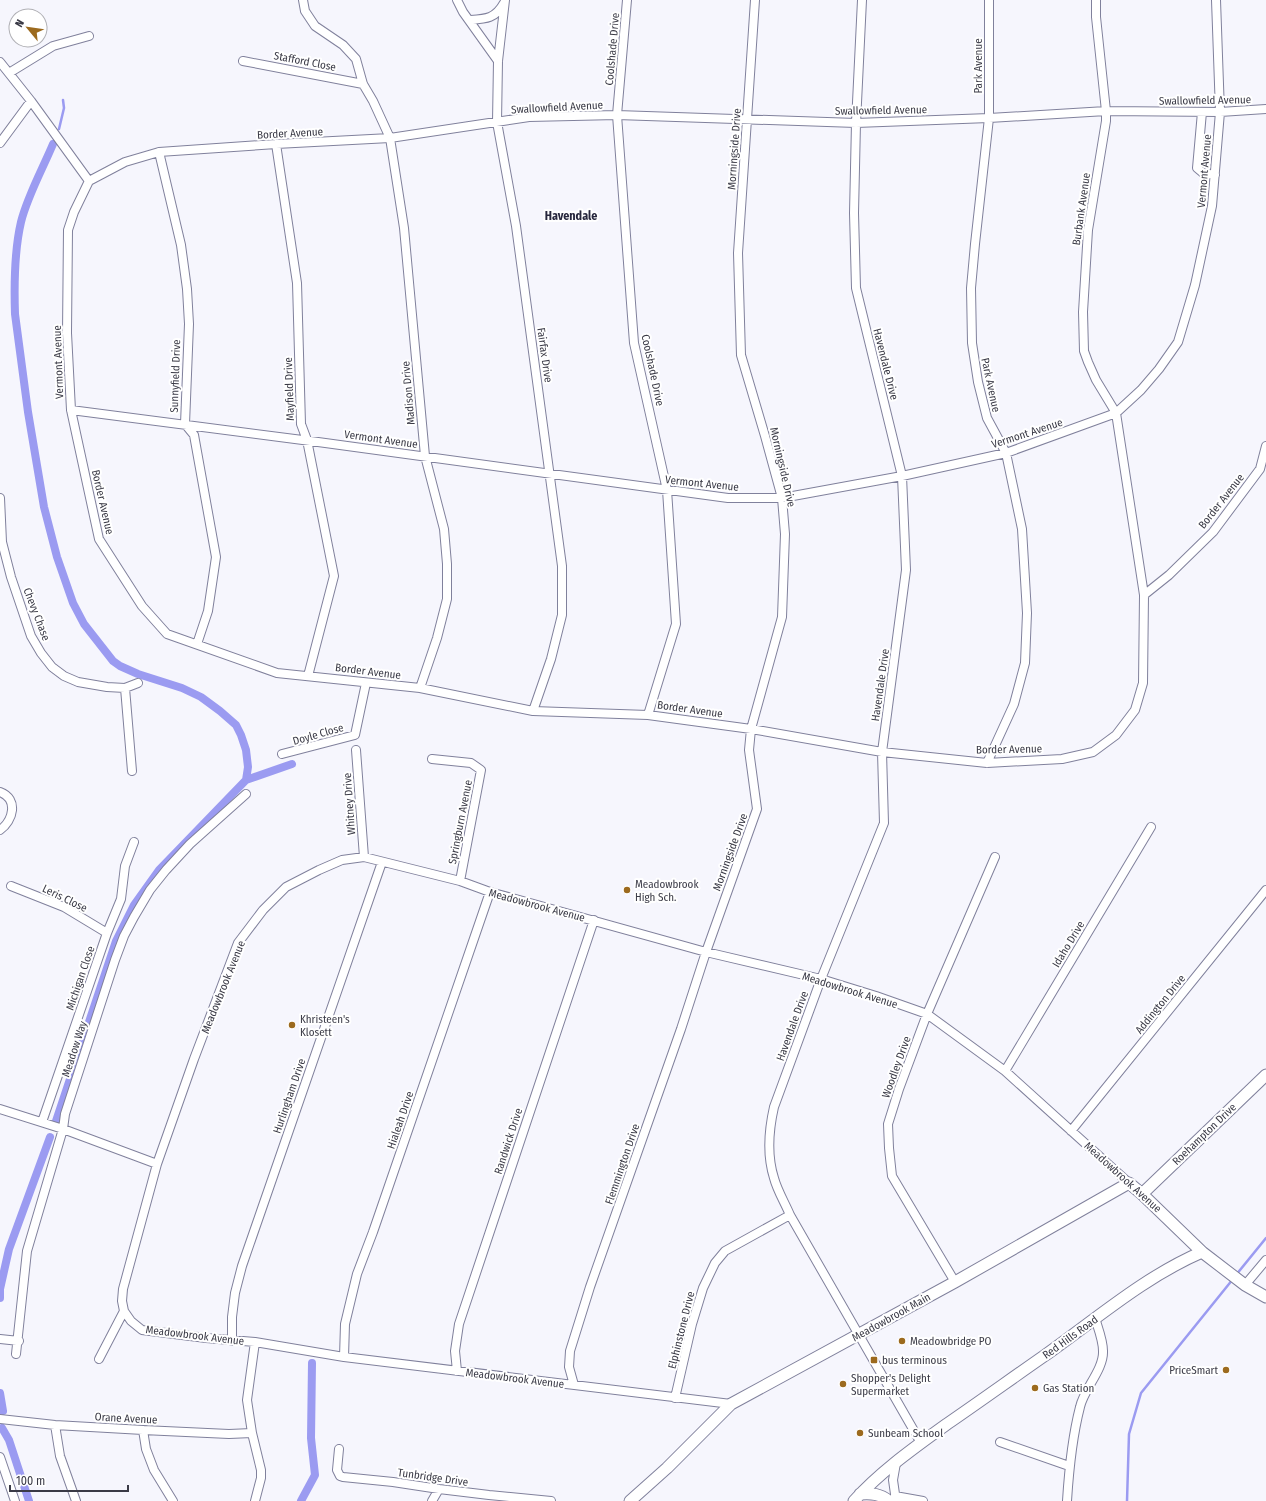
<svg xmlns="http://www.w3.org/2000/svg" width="1266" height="1501" font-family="'Fira Sans Condensed',sans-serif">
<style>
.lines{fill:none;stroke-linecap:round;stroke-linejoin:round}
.stream{stroke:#9b9bf1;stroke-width:2.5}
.canal{stroke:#9b9bf1;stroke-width:8}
.street-casing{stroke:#80819c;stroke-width:10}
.secondary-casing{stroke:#80819c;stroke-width:13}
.street{stroke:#fff;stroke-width:8}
.secondary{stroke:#fff;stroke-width:11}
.poi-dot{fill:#9c6a1e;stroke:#fff;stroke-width:1.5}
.labels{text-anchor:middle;stroke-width:4;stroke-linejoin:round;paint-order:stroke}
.street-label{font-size:11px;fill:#3a3a46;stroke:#fff}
.poi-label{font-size:11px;fill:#3a3a46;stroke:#fff;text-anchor:start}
.neighbourhood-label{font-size:12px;font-weight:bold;fill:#27273d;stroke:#fff}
</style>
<rect width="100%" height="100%" fill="#f6f6fd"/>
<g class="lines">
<path class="stream" d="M 59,129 L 64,108 L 63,100
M 1236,1275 L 1266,1238
M 1127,1501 L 1129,1434 L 1141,1393 L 1233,1279"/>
<path class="canal" d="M 53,144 C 43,168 27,197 21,222 C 14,252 14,284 15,314 L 28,412 L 44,507 L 57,557 L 73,603 L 84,624 L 113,661 L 120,666 L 138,674 L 182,688 L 201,697 L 220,711 L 236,725 L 241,735 L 246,750 L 248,767 L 246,780
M 56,1121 L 116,941 L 134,905 L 159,870 L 246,780 L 292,764
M 0,1298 L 0,1289 L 9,1249 L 50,1137
M 0,1393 L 3,1411
M 2,1428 L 9,1440 L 29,1501
M 301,1501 L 315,1475 L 311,1438 L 312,1363"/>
<defs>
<path id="street" d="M 303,0 L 305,11 L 315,26 L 343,45 L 356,59 L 363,84 L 373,101 L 390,138 L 404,228 L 425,456 L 444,529 L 447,564 L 447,599 L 437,638 L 420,688
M 457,0 L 463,12 L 498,61
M 505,0 L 498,61 L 497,122 L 516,226 L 562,566 L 562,615 L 551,659 L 533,711
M 627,0 L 617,115 L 634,343 L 667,490 L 676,624 L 648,715
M 862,0 L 856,123 L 854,213 L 856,288 L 902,476 L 906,570 L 882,752 L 884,823 L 821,979 L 774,1107 C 769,1129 767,1156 774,1178 C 777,1190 785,1203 790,1215 L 921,1443
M 1096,0 L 1096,17 L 1106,111 L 1106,121 L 1088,230 L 1083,312 L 1084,351 L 1088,362 L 1096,380 L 1116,413 L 1144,595
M 469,20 C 486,19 495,19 504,3
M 243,61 L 363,84
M 0,62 L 31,101 L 89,181
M 9,73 L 53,46 L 89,36
M 1202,112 L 1197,168 L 1203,173 L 1215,175
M 0,143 L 31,101
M 276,144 L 297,283 L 301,424 L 307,440 L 334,576 L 308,676
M 159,152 L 181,245 L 187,289 L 189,324 L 185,424 L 194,435 L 216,557 L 208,611 L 197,644
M 89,181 L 74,212 L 68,230 L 67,333 L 71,410 L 99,539 L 142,606 L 167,634 L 277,673 L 420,688 L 533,711 L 648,715 L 751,729 L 882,752 L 987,763 L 1062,759 L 1093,752 L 1116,735 L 1135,710 L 1143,683 L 1144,595 L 1169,575 L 1213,532 L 1260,469 L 1266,446
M 89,181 L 125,162 L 159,152 L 276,144 L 390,138 L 529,117 L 617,115 L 856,123 L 989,118 L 1106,111 L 1220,112 L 1266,109
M 71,410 L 318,442 L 728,498 L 782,498 L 902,476 L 1006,453 L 1116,413 L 1141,390 L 1159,369 L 1178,342 L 1195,285 L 1212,206 L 1220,112 L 1216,0
M 0,498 L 2,542 L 11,577 L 31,636 L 41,653 L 52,667 L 64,676 L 78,682 L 107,687 L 125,688 L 138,683
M 125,688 L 132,771
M 356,750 L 364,857
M 282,754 L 355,735 L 366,683
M 432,759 L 471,763 L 481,770 L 460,881
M 987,763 L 1014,704 L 1025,663 L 1027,613 L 1022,529 L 1006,453 L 987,418 L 978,382 L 972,343 L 971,288 L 975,244 L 989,118 L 989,0
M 0,792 C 19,799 13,821 0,830
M 11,886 L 64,907 L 107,933
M 1005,1071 L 1151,827
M 0,1109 L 63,1129 L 157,1164
M 42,1122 L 107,933 L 121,899 L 125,866 L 134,842
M 1071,1131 L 1266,890
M 955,1282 L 892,1176 L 889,1148 L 888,1124 L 899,1089 L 927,1014 L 995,857
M 1245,1285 L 1266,1260
M 0,1339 L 19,1341
M 232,1341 L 232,1317 L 235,1293 L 242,1266 L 382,862
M 255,1342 L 247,1400 L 252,1433 L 261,1470 L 261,1478 L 255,1501
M 16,1354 L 27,1251 L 63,1129 L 65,1114 L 115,960 L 124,936 L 134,917 L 150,890 L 166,870 L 190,844 L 246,794
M 344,1357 L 345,1324 L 357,1274 L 373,1232 L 490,892
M 99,1359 L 124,1311
M 457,1371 L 455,1351 L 459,1324 L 594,920
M 574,1385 L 569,1367 L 570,1351 L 590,1287 L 681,1029 L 706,952 L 757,809 L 749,750 L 751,729 L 782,617 L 785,534 L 782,498 L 765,436 L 741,355 L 738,253 L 755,0
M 675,1398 L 692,1324 L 703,1288 L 715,1263 L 725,1251 L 790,1215
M 731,1404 L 344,1357 L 255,1342 L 206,1338 L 142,1330 L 131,1321 L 124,1311 L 122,1301 L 123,1289 L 157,1164 L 194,1059 L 238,943 L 263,910 L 286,887 L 319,870 L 342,860 L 364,857 L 460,881 L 490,892 L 706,952 L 821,979 L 876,996 L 927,1014 L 1005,1071 L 1129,1183
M 0,1419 L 55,1425 L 143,1430 L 229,1434 L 252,1433
M 55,1425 L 60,1456 L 76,1501
M 143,1430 L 146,1449 L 154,1470 L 173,1501
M 1000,1442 L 1069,1466
M 339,1449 L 337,1470 L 340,1476 L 343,1477 L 393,1482 L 439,1489 L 489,1495 L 551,1501
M 0,1457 L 15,1501
M 896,1463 L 893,1480 L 896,1501
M 895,1496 L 923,1501
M 432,1501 L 439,1489
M 1067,1501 C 1069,1469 1072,1438 1080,1407 C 1084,1389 1104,1369 1103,1351 C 1103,1340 1098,1328 1095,1318"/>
<path id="secondary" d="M 1142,1194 L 1266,1075
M 860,1494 C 872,1493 880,1494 889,1501
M 630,1501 L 667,1468 L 731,1404 L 955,1282 L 1129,1183 L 1142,1194 L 1202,1252
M 854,1501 C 881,1471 914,1448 947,1424 C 979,1402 1011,1379 1044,1356 C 1095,1320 1144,1277 1202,1252 L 1245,1285 L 1266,1297"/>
</defs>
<use href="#street" class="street-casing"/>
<use href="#secondary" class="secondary-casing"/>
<use href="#street" class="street"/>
<use href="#secondary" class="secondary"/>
</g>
<g class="poi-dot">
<circle cx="627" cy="890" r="4"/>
<circle cx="292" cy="1025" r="4"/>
<circle cx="902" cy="1341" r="4"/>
<rect x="870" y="1356" width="8" height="8" rx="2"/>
<circle cx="1226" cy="1370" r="4"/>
<circle cx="843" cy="1384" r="4"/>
<circle cx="1035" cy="1388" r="4"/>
<circle cx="860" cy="1433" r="4"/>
</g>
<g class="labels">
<g class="street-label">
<text transform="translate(612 49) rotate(-85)" y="4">Coolshade Drive</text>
<text transform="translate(305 61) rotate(11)" y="4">Stafford Close</text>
<text transform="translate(978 66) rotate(-90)" y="4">Park Avenue</text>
<text transform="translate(1205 100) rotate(-1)" y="4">Swallowfield Avenue</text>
<text transform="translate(557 107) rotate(-3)" y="4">Swallowfield Avenue</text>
<text transform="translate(881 110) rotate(-1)" y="4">Swallowfield Avenue</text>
<text transform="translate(290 133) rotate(-3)" y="4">Border Avenue</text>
<text transform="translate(734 149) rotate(-86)" y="4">Morningside Drive</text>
<text transform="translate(1204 171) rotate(-85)" y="4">Vermont Avenue</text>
<text transform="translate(1081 209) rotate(-82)" y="4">Burbank Avenue</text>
<text transform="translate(545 355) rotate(82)" y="4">Fairfax Drive</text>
<text transform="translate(58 362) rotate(-92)" y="4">Vermont Avenue</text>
<text transform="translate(886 364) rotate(76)" y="4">Havendale Drive</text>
<text transform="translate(653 370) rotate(78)" y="4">Coolshade Drive</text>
<text transform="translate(175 376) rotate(-88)" y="4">Sunnyfield Drive</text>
<text transform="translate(991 385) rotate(78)" y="4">Park Avenue</text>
<text transform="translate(289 389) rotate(-92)" y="4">Mayfield Drive</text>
<text transform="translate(408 393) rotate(-95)" y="4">Madison Drive</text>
<text transform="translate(1027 433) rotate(-18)" y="4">Vermont Avenue</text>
<text transform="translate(381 439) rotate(8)" y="4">Vermont Avenue</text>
<text transform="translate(783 467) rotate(77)" y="4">Morningside Drive</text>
<text transform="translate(702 483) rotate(6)" y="4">Vermont Avenue</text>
<text transform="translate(1221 501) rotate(-52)" y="4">Border Avenue</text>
<text transform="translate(103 502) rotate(77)" y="4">Border Avenue</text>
<text transform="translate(37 614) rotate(69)" y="4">Chevy Chase</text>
<text transform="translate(368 671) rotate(7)" y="4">Border Avenue</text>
<text transform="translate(880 685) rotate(-82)" y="4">Havendale Drive</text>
<text transform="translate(690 709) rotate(8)" y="4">Border Avenue</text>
<text transform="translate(318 734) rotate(-16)" y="4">Doyle Close</text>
<text transform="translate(1009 749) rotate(-1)" y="4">Border Avenue</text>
<text transform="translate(349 804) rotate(-94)" y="4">Whitney Drive</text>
<text transform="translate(460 822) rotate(-79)" y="4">Springburn Avenue</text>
<text transform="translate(730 852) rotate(-70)" y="4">Morningside Drive</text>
<text transform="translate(65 898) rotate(26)" y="4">Leris Close</text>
<text transform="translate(537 905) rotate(15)" y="4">Meadowbrook Avenue</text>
<text transform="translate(1068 944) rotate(-59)" y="4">Idaho Drive</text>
<text transform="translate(80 978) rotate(-71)" y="4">Michigan Close</text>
<text transform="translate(223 987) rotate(-68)" y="4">Meadowbrook Avenue</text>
<text transform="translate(850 990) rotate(17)" y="4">Meadowbrook Avenue</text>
<text transform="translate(1160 1004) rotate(-51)" y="4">Addington Drive</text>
<text transform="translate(792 1026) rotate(-70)" y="4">Havendale Drive</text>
<text transform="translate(74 1049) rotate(-72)" y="4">Meadow Way</text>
<text transform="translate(896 1067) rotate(-70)" y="4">Woodley Drive</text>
<text transform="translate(289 1096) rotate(-71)" y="4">Hurlingham Drive</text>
<text transform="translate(400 1120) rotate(-71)" y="4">Hialeah Drive</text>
<text transform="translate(1204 1134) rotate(-44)" y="4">Roehampton Drive</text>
<text transform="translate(508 1141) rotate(-72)" y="4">Randwick Drive</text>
<text transform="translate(622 1164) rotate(-71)" y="4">Flemmington Drive</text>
<text transform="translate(1123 1177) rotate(42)" y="4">Meadowbrook Avenue</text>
<text transform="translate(891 1317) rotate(-29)" y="4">Meadowbrook Main</text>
<text transform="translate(681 1330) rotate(-76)" y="4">Elphinstone Drive</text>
<text transform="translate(195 1335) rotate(7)" y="4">Meadowbrook Avenue</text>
<text transform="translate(1070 1337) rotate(-36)" y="4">Red Hills Road</text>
<text transform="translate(515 1378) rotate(7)" y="4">Meadowbrook Avenue</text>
<text transform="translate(126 1418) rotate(3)" y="4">Orane Avenue</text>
<text transform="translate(433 1477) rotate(8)" y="4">Tunbridge Drive</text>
</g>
<g class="poi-label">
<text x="635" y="888">Meadowbrook<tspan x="635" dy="13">High Sch.</tspan></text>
<text x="300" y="1023">Khristeen's<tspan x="300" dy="13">Klosett</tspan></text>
<text x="910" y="1345">Meadowbridge PO</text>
<text x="882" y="1364">bus terminous</text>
<text x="1218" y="1374" text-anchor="end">PriceSmart</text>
<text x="851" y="1382">Shopper's Delight<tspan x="851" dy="13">Supermarket</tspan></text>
<text x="1043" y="1392">Gas Station</text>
<text x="868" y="1437">Sunbeam School</text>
</g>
<g class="neighbourhood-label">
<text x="571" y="220">Havendale</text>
</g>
</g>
<g transform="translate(28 28) rotate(299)"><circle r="19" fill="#ffffff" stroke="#b0b0b5"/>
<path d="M0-3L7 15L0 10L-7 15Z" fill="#9c6a1e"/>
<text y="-6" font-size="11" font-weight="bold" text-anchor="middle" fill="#3a3a46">N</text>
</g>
<path d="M10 1485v6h118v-6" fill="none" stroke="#3a3a46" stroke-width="2"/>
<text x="16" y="1485" font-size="12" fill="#3a3a46" stroke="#ffffff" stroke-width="3" paint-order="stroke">100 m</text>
</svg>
